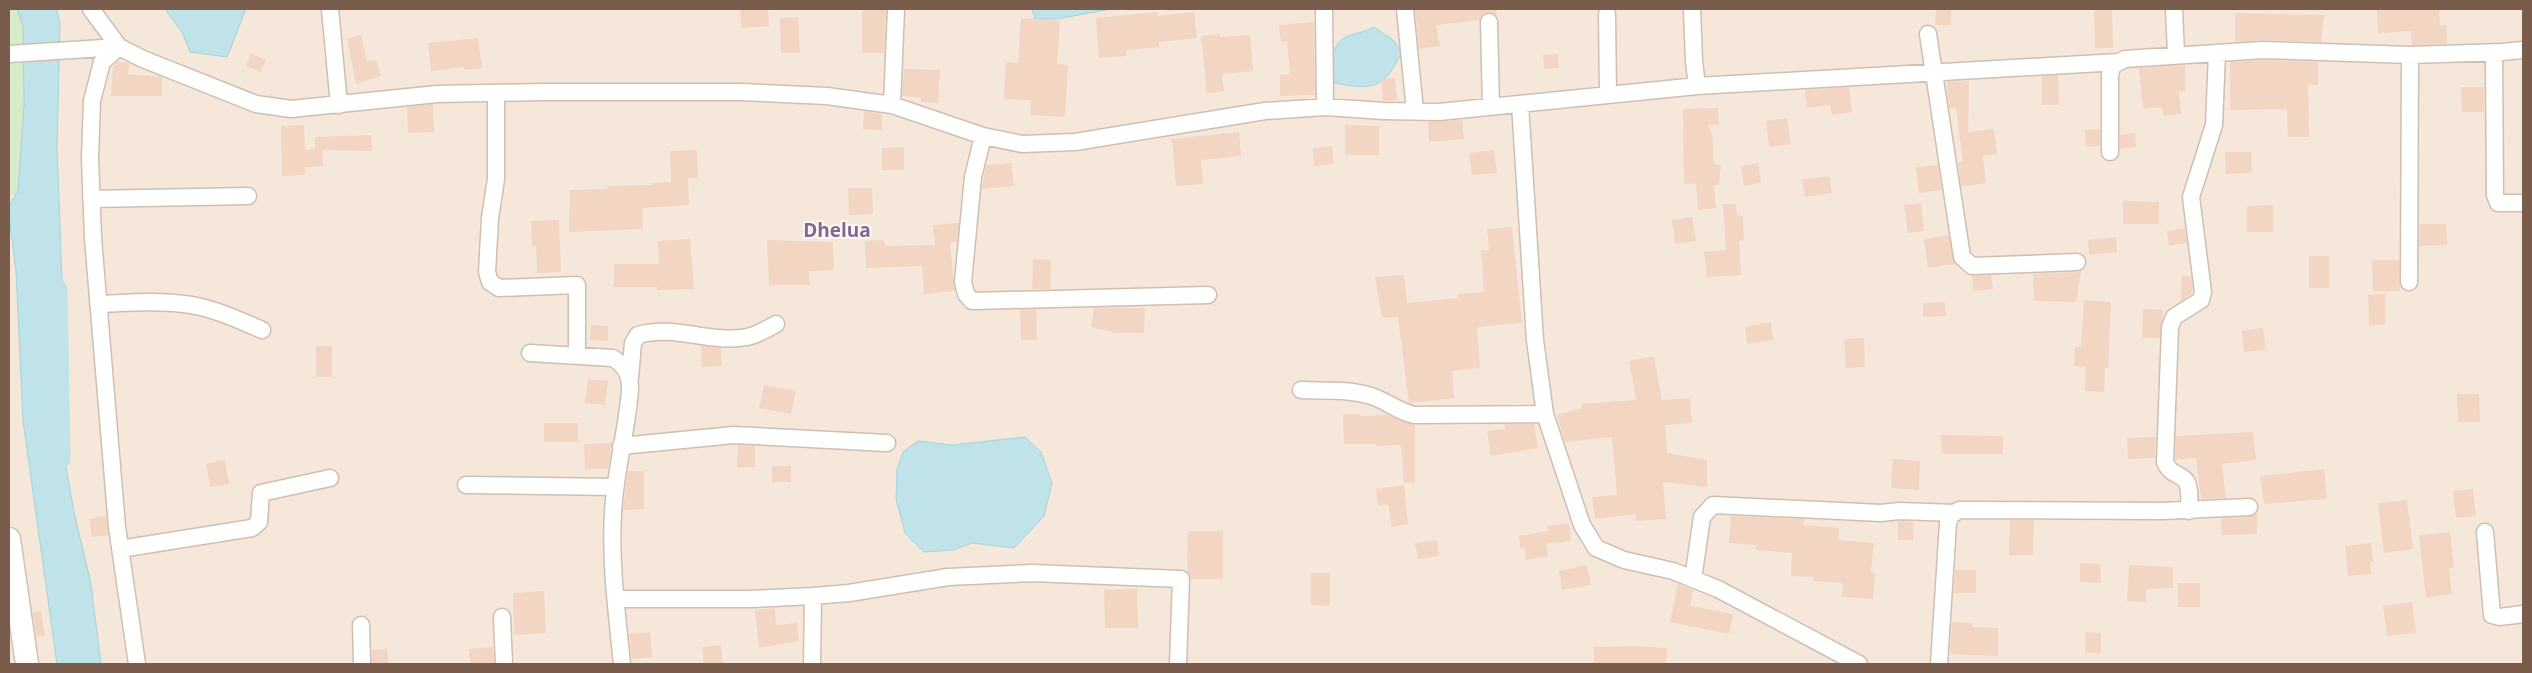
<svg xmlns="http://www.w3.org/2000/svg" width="2532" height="673" font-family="'Open Sans',sans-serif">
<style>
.residential{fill:#f5e8da}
.green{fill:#d8ecc9}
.water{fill:#bfe3e8;stroke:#a5d3da}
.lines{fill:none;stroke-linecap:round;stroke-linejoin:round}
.canal{stroke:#bfe3e8;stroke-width:19}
.building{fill:#f3d5c3}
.street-casing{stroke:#d1beb0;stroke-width:19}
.secondary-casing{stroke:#d6c0b0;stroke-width:25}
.street{stroke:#fff;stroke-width:16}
.secondary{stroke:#fff;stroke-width:22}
.labels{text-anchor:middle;stroke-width:4;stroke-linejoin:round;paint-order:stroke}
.district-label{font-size:19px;font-weight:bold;fill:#846695;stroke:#fffaf3}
</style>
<rect width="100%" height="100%" fill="#fdf6ec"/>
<path class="residential" d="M 9,9 L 2523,9 L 2523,664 L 9,664 Z"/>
<path class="green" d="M 9,9 L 34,9 L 28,189 L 9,196 Z"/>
<path class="water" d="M 17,9 L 57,9 L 60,24 L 57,147 L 62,280 L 54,346 L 58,421 L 74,512 L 91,584 L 101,664 L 57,664 L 23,421 L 16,271 L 9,216 L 9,206 L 18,190 L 24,105 L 23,27 Z
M 165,9 L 246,9 L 227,57 L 190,52 L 182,32 Z
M 1032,9 L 1111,9 L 1057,19 L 1035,19 Z
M 1374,27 L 1393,40 L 1402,51 C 1385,88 1374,91 1335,83 L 1329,67 C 1333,54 1336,38 1351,35 C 1360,32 1365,32 1374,27 Z
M 1025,437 L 1041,452 L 1052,483 L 1044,516 L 1014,548 L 972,543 L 953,550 L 924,552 L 905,533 L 896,499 L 897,469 L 903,452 L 918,441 L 952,445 Z"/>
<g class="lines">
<path class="canal" d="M 58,289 L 61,459"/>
</g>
<path class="building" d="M 740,9 L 768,9 L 769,26 L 741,28 Z
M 862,9 L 886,9 L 884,53 L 862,53 Z
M 1415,9 L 1496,9 L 1497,16 L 1488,12 L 1483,14 L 1479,20 L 1436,25 L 1440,46 L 1419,49 Z
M 1936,9 L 1951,9 L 1951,25 L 1935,25 Z
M 2112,9 L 2113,48 L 2095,48 L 2094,10 Z
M 2377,9 L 2439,9 L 2440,26 L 2446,25 L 2447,44 L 2412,45 L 2411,31 L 2378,33 Z
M 1157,12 L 1157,16 L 1194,12 L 1197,38 L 1159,42 L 1159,47 L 1126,50 L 1126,56 L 1099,58 L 1096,18 Z
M 2235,13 L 2324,15 L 2321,42 L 2263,40 L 2235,42 Z
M 798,17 L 800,53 L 781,53 L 780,18 Z
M 1021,18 L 1060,21 L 1057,64 L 1068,65 L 1065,117 L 1030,115 L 1031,100 L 1004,99 L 1006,62 L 1018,63 Z
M 1314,22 L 1315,95 L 1280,96 L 1280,75 L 1290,74 L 1287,41 L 1281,42 L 1279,25 Z
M 1220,34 L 1220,37 L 1250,35 L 1253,71 L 1222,74 L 1224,91 L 1207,94 L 1201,36 Z
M 361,35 L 367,62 L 376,60 L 381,76 L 356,84 L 347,39 Z
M 478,38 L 482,68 L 464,70 L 464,67 L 431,71 L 428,43 Z
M 251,53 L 266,60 L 260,72 L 246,66 Z
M 1558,54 L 1559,68 L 1544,69 L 1543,55 Z
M 2263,60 L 2318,62 L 2318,85 L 2308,85 L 2309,137 L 2288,137 L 2287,109 L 2230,110 L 2230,62 Z
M 117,62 L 129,63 L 128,74 L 162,77 L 162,96 L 111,96 L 113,66 Z
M 2185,65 L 2185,91 L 2179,92 L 2181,114 L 2164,116 L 2162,107 L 2143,109 L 2139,68 Z
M 904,69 L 940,70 L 938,103 L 921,102 L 921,98 L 902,96 Z
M 2058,75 L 2059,105 L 2042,105 L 2042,76 Z
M 1395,78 L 1397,100 L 1383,101 L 1381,79 Z
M 1969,81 L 1968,132 L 1994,129 L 1997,154 L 1983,156 L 1986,183 L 1961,187 L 1958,162 L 1963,161 L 1956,108 L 1949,108 L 1947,82 Z
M 1849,87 L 1852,112 L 1832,115 L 1830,105 L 1807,108 L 1805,90 Z
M 2461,87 L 2484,87 L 2484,112 L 2462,112 Z
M 433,104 L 434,132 L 408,133 L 407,107 Z
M 1718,108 L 1719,125 L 1708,125 L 1712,134 L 1714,164 L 1721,166 L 1719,185 L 1714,185 L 1716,208 L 1698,210 L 1696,184 L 1684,183 L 1683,109 Z
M 864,111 L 882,114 L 882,130 L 863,129 Z
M 1787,118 L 1791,144 L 1769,147 L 1766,121 Z
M 1462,120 L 1464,139 L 1429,142 L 1428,122 Z
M 304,125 L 305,150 L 315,149 L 315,137 L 371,135 L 372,151 L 322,150 L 323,166 L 305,167 L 305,175 L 282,176 L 281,126 Z
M 1345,125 L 1379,126 L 1379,155 L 1345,155 Z
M 2100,129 L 2100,146 L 2086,147 L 2085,130 Z
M 1239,132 L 1241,156 L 1201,160 L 1203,184 L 1176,186 L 1172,139 Z
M 2135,133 L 2136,147 L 2120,149 L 2120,135 Z
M 1332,146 L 1334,164 L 1314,166 L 1313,148 Z
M 904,147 L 904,170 L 882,170 L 882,148 Z
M 697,150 L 698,178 L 688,178 L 689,205 L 642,208 L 643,229 L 569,232 L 570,190 L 607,189 L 607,186 L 653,185 L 652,183 L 671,182 L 670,151 Z
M 1494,150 L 1497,173 L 1472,175 L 1469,153 Z
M 2225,152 L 2251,152 L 2252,173 L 2226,174 Z
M 1011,163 L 1014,186 L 982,189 L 986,165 Z
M 1758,163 L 1761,183 L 1744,186 L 1741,166 Z
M 1938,165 L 1942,190 L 1919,193 L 1916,167 Z
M 1829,176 L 1832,193 L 1805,197 L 1802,180 Z
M 848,188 L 872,188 L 873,214 L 849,215 Z
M 2123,201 L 2159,202 L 2159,224 L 2123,224 Z
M 1921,203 L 1924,231 L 1908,233 L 1904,205 Z
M 1723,204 L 1736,204 L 1737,216 L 1743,216 L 1744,240 L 1739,241 L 1741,275 L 1707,277 L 1704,252 L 1726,250 Z
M 2273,205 L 2273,232 L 2247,232 L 2247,206 Z
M 1692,217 L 1696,241 L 1675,244 L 1672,220 Z
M 559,220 L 561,272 L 537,273 L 536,246 L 532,246 L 531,221 Z
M 959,223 L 957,242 L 950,242 L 955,291 L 924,294 L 922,266 L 866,268 L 865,241 L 884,240 L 885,246 L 935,245 L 933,225 Z
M 2419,224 L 2446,224 L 2447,245 L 2419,246 Z
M 1512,227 L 1522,323 L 1477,327 L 1480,368 L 1452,371 L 1454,398 L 1409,403 L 1398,317 L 1382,318 L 1375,277 L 1404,275 L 1407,303 L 1458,298 L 1458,294 L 1484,292 L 1481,250 L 1489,250 L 1487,229 Z
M 2185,228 L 2187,243 L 2169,246 L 2167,231 Z
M 1949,235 L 1955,264 L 1928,268 L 1924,239 Z
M 2116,237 L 2117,252 L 2089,255 L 2088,240 Z
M 690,239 L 694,289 L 657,290 L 657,287 L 614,287 L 614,264 L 659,264 L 658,241 Z
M 767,240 L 833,242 L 834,270 L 809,271 L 810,285 L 769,285 Z
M 2309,256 L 2329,256 L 2329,288 L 2309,288 Z
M 1033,259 L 1051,260 L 1050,289 L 1032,289 Z
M 2372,260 L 2399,260 L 2400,291 L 2373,291 Z
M 2081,272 L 2076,302 L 2034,301 L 2033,274 Z
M 1991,275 L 1993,289 L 1973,291 L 1972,276 Z
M 2182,276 L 2191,276 L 2193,291 L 2181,301 Z
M 2385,294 L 2385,325 L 2369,325 L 2368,295 Z
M 2084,300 L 2111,302 L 2108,368 L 2105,368 L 2104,392 L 2085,391 L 2086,367 L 2074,366 L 2075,347 L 2081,347 Z
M 1945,302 L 1946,316 L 1923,317 L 1923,303 Z
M 1094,308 L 1145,308 L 1144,333 L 1116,333 L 1091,327 Z
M 1036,309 L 1037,340 L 1021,340 L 1020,310 Z
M 2143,309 L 2163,310 L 2160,338 L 2142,338 Z
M 1771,322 L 1773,340 L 1747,344 L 1745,327 Z
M 591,325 L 608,326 L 608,341 L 590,340 Z
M 2263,328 L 2266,350 L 2244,352 L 2242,331 Z
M 1864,338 L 1865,367 L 1846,368 L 1844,339 Z
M 316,346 L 332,346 L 332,377 L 316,377 Z
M 701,346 L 721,348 L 722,366 L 702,367 Z
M 1654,356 L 1662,400 L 1690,398 L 1692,423 L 1665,425 L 1667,453 L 1707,460 L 1707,487 L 1663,482 L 1666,519 L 1636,521 L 1636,514 L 1595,519 L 1592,497 L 1617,495 L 1612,437 L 1565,442 L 1557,415 L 1582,408 L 1582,404 L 1636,400 L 1629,361 Z
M 588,379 L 608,381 L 605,405 L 585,403 Z
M 764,385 L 796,391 L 791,414 L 759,408 Z
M 2457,394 L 2479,394 L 2480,422 L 2458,422 Z
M 1343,414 L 1360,414 L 1360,416 L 1387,415 L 1415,425 L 1415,483 L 1404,483 L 1401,445 L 1376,446 L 1376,444 L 1344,444 Z
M 544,423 L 578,423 L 578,442 L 544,442 Z
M 1504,424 L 1534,424 L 1538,448 L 1491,456 L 1487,431 L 1505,429 Z
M 2253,432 L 2256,460 L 2222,464 L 2226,498 L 2201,499 L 2196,458 L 2175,460 L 2176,436 Z
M 1940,435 L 2003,436 L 2003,454 L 1943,454 Z
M 2156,437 L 2155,458 L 2128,459 L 2127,438 Z
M 612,443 L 608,469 L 585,469 L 584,444 Z
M 738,445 L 755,446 L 755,467 L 737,467 Z
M 1893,459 L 1920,461 L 1919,490 L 1891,488 Z
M 225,460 L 229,484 L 210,487 L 206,464 Z
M 772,466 L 791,466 L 791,482 L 772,482 Z
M 2324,469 L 2327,499 L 2264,504 L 2260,476 Z
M 628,471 L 644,471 L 644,509 L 623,510 Z
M 1404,485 L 1408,524 L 1392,527 L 1388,504 L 1378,506 L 1376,489 Z
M 2473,489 L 2476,516 L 2456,518 L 2453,491 Z
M 2407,500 L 2413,549 L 2384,553 L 2378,503 Z
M 2257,513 L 2257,534 L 2222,535 L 2221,518 L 2249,517 Z
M 106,516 L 108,535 L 92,537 L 89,519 Z
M 1731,516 L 1804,519 L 1803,525 L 1839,528 L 1838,540 L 1874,543 L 1871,572 L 1875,573 L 1873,599 L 1842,597 L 1843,583 L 1813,581 L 1814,577 L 1791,576 L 1792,553 L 1756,550 L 1756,545 L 1729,543 Z
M 2010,520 L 2034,520 L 2033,555 L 2009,555 Z
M 1898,521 L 1913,522 L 1913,540 L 1898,540 Z
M 1569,523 L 1571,541 L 1546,544 L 1548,556 L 1526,560 L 1524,547 L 1520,548 L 1519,536 L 1548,531 L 1547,526 Z
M 1188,531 L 1223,531 L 1223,579 L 1191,579 L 1187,571 Z
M 2450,532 L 2454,568 L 2449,568 L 2452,594 L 2426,598 L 2419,535 Z
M 1437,540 L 1439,556 L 1418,559 L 1415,543 Z
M 2371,543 L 2373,561 L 2370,562 L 2371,574 L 2348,576 L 2345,546 Z
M 2080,563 L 2100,564 L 2101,583 L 2080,582 Z
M 1587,565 L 1591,585 L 1562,590 L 1559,571 Z
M 2129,565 L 2173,567 L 2173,588 L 2146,589 L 2146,602 L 2127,601 Z
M 1955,570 L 1976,570 L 1976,593 L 1954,593 Z
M 1311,573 L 1330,573 L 1330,606 L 1311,605 Z
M 2178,583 L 2200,583 L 2200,607 L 2178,607 Z
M 1678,584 L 1693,590 L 1690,606 L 1733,614 L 1729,634 L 1670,622 Z
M 1137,589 L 1138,628 L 1105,628 L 1104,590 Z
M 544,591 L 546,633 L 514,635 L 513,593 Z
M 2412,602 L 2416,633 L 2387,636 L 2383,606 Z
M 775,608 L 776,625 L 797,623 L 799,641 L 759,648 L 755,610 Z
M 41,611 L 45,636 L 36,637 L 33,612 Z
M 1952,622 L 1973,623 L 1972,627 L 1998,628 L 1998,656 L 1950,654 Z
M 650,632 L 652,657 L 632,659 L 629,634 Z
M 2086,632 L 2101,633 L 2101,653 L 2085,653 Z
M 721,645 L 723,664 L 704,664 L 702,647 Z
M 1634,646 L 1667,648 L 1666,664 L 1594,664 L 1594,647 Z
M 493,647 L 494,664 L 470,664 L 469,649 Z
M 387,649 L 388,664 L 372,664 L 372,650 Z"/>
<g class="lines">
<defs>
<path id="street" d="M 91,9 L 119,47 L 143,59 L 256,104 L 291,109 L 437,94 L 543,92 L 741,92 L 827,96 L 892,105 L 983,136 L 1022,144 L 1075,142 L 1265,111 L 1325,107 L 1384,111 L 1439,112 L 1697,86 L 2119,62
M 330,9 L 339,105
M 1324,9 L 1325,107
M 1405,9 L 1415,111
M 1692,9 L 1694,61 L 1697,86
M 2174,9 L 2176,55
M 1607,14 L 1608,95
M 1489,22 L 1491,107
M 1928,34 L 1962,257 L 1972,266 L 2077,262
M 119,47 L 102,62 L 92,101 L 90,158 L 93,238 L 117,527 L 137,664
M 2494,53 L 2495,195 L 2498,203 L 2523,203
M 9,54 L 119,47
M 496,93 L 496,179 L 490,218 L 487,272 L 490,282 L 499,288 L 577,285 L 577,356
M 1520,104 L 1535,340 L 1545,414 L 1582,525 L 1596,548 L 1624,560 L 1673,571 L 1718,589 L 1859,664
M 892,105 L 896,9
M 983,136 L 973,177 L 963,282 L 966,294 L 972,301 L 1208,295
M 2110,152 L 2110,74 L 2113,65 L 2125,59 L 2263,50 L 2410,55 L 2502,52 L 2523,50
M 91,199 L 248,196
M 2409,282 L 2410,55
M 98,304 C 126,303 155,300 184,304 C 211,307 237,319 262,330
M 530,353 L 613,358 C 629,368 632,380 629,400 C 625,438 615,474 613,513 C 610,563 617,614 622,664
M 630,378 L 633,343 L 638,335 C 673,324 711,344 747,337 C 757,335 767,329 776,324
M 1301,390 C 1324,391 1349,389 1371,396 C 1387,401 1397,411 1414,415 L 1545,414
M 621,446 L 734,435 L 887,443
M 466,485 L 615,487
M 2189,511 C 2189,502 2191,489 2186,481 C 2180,473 2171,476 2165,462 L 2170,327 L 2174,317 L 2201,300 L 2203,292 L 2191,197 L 2214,125 L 2217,53
M 2485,532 L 2492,615 L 2500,617 L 2523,614
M 120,549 L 252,528 L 259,522 L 261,493 L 330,478
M 1693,579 L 1702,517 L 1713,505 L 1881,513 L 1899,511 L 1955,513
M 616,599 L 751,599 L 813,596 L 849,593 L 948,577 L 1032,573 L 1181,579 L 1178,664
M 502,617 L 504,664
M 361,625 L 362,664
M 812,664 L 813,596
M 1939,664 L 1948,523 L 1951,515 L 1959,510 L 2162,511 L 2249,507"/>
<path id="secondary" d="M 9,539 L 27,664"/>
</defs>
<use href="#street" class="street-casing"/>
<use href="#secondary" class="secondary-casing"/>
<use href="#street" class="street"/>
<use href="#secondary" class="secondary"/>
</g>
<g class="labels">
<g class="district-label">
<text x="837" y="237">Dhelua</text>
</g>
</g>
<rect width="2532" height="673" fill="none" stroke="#7a5c4d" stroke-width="20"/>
</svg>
